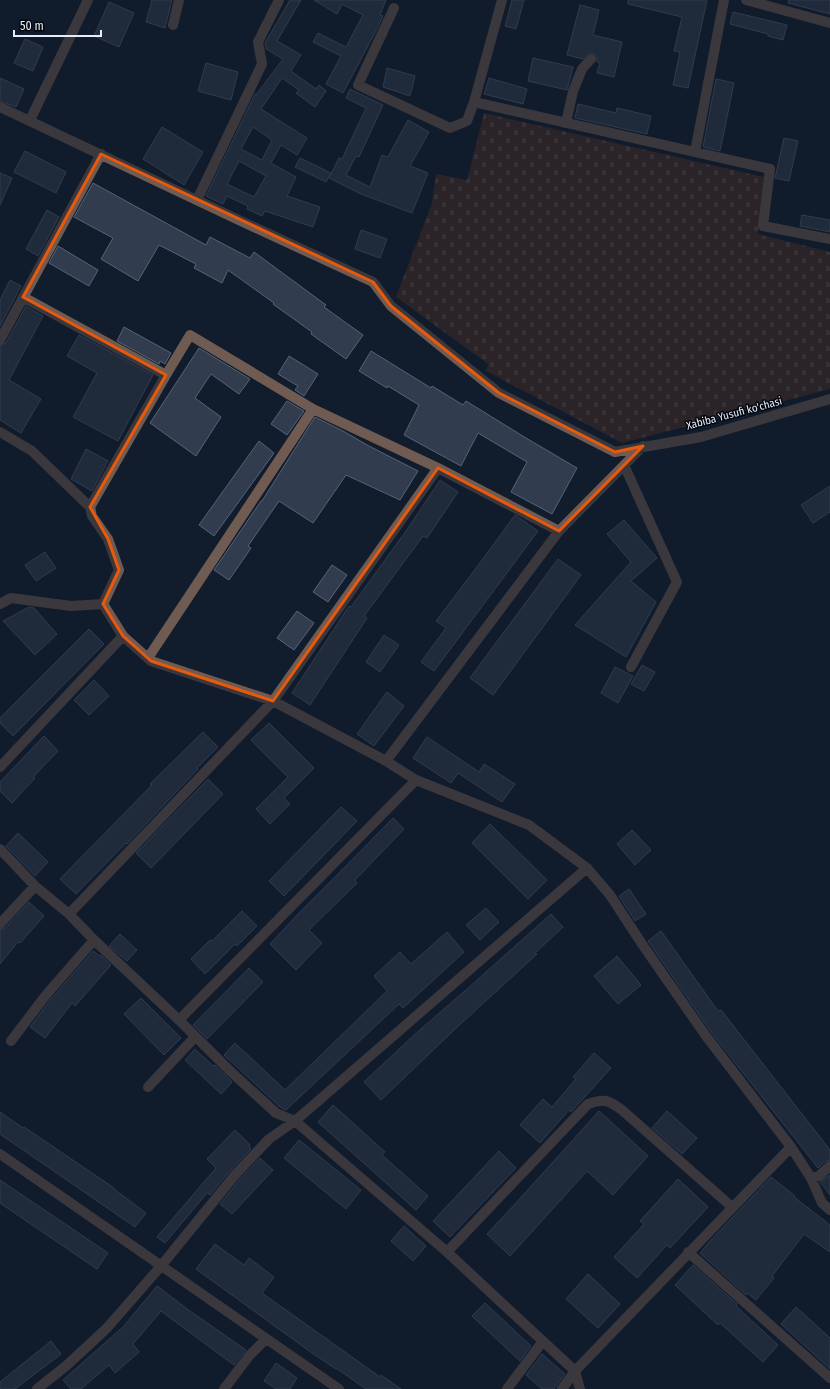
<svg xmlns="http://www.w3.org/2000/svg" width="830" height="1389" font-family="'Fira Sans Condensed',sans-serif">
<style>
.cemetery{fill:url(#cemetery-stones)}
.building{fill:#313d4f;stroke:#566377;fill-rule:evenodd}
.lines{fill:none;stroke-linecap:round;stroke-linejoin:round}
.minor{stroke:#705b52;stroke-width:10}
.marked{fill:none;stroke:#e8590c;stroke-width:3;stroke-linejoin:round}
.labels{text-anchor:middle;stroke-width:3;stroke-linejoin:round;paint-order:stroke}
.street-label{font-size:11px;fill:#e5edf9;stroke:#03060d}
</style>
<defs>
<pattern id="cemetery-stones" width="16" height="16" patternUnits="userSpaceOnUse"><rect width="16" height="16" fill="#492f25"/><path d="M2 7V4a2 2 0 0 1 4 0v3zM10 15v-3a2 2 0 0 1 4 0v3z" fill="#634d45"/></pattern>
</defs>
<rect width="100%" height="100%" fill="#111c2c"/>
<path class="cemetery" d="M 484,113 L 764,177 L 758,234 L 830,252 L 830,389 L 622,443 L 486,371 L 488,364 L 396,297 L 432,203 L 436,174 L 467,180 Z"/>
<path class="building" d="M 152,0 L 172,0 L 165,28 L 146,22 Z
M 290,0 L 301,0 L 277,41 L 301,55 L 291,71 L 316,89 L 319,85 L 326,91 L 315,107 L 296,93 L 299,90 L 282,78 L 261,109 L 307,138 L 297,155 L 281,145 L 271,163 L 296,177 L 287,196 L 320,207 L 313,227 L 265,211 L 262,216 L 247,209 L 248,206 L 227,196 L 223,204 L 206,196 L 255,94 L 256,95 L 283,59 L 266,49 L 265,43 ZM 253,127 L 272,140 L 262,160 L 241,149 ZM 239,161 L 266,176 L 254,197 L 227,184 Z
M 314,0 L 386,0 L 380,15 L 383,16 L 378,27 L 343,93 L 326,84 L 341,56 L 313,42 L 318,33 L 346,47 L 363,15 L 342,4 L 337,14 Z
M 512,0 L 524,0 L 516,29 L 505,26 Z
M 628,0 L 707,0 L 688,88 L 673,85 L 680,52 L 674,51 L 682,17 L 628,4 Z
M 789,0 L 830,0 L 830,14 L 788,3 Z
M 109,2 L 134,13 L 119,47 L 94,36 Z
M 580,5 L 599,10 L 593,35 L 622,42 L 614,77 L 597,73 L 600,63 L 597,62 L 597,57 L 593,53 L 589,53 L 583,59 L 567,55 Z
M 733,12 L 787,25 L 783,40 L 768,36 L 768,34 L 730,24 Z
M 25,39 L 43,47 L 33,71 L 14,63 Z
M 533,58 L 573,67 L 567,90 L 528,81 Z
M 206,63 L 238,72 L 231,100 L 198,91 Z
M 387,68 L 415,76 L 410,96 L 383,87 Z
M 0,78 L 24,89 L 16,107 L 0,101 Z
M 489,78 L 527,89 L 523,104 L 484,94 Z
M 716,79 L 734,83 L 720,151 L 703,147 Z
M 350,89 L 383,105 L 359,157 L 356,156 L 346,175 L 370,187 L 382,155 L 388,157 L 408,120 L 429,132 L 410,166 L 428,173 L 412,213 L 361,194 L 329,178 L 339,158 L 342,159 L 366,108 L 346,98 Z
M 578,104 L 616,113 L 617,108 L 651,116 L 647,134 L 575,118 Z
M 162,127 L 203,152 L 184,185 L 143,159 Z
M 784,138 L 798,141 L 789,181 L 775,178 Z
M 25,151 L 66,172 L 56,193 L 14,172 Z
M 300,158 L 331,173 L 326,182 L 295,167 Z
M 0,173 L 12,178 L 0,205 Z
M 93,183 L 206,245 L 210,237 L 250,258 L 254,252 L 326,305 L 324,307 L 363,335 L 346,359 L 311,334 L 312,332 L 273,304 L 274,303 L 228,270 L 222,283 L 194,268 L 196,264 L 159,245 L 138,281 L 101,259 L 113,238 L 74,217 Z
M 47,210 L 59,217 L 38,256 L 26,249 Z
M 802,215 L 830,220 L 830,232 L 800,226 Z
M 361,230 L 387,239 L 380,258 L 355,249 Z
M 58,246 L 98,270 L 89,286 L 49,263 Z
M 10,280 L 21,286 L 0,326 L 0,300 Z
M 26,306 L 43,316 L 9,380 L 41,399 L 21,433 L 0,420 L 0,346 L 6,343 Z
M 124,327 L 171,353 L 165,364 L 160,361 L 159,364 L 117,341 Z
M 79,335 L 153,375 L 118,441 L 73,417 L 97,373 L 67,356 Z
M 199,348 L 250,379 L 239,394 L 211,374 L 195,398 L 221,417 L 196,456 L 150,423 Z
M 371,351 L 431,388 L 432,386 L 463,405 L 466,401 L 526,438 L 577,468 L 552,514 L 511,492 L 527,462 L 478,433 L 461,466 L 404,435 L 419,405 L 388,386 L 387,388 L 359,371 Z
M 289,356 L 318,374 L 304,396 L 295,390 L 298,386 L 278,374 Z
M 287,401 L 304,411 L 287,435 L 271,424 Z
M 315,417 L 343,431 L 369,446 L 418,471 L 400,500 L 346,475 L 313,523 L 279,501 L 248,546 L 251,548 L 229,580 L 214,570 L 261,501 L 262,501 Z
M 259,441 L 274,453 L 214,536 L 199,525 Z
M 86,449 L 108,461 L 92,491 L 71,479 Z
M 440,480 L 458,492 L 427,538 L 423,536 L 364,616 L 367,618 L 310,705 L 292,693 L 349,606 L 351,607 L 406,531 Z
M 830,486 L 830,512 L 813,523 L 801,505 Z
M 515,515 L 538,531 L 434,671 L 421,662 L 446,628 L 436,621 L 477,567 Z
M 624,520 L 657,558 L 631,581 L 656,602 L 626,657 L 575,625 L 631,562 L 607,534 Z
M 45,552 L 56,568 L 36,581 L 25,565 Z
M 558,559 L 581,575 L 493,695 L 470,678 Z
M 332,565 L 347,575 L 328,602 L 313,592 Z
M 29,607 L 34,608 L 57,634 L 35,655 L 3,621 Z
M 297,611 L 314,623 L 294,650 L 277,638 Z
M 89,629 L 104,644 L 13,736 L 0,723 L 0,718 Z
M 384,635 L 399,645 L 380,672 L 366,662 Z
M 642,665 L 655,672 L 644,691 L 631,684 Z
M 615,667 L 633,676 L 618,703 L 601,693 Z
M 94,680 L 109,696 L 89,715 L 74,700 Z
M 387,692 L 404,706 L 374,746 L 357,734 Z
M 269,723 L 314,768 L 284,798 L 290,804 L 270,824 L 256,809 L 288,777 L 251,740 Z
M 203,732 L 218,747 L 197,768 L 198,769 L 127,844 L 126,843 L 76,894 L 60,879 L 152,785 L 150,784 Z
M 44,736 L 58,751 L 33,777 L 35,778 L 12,803 L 0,791 L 0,782 Z
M 427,737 L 479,772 L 484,764 L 515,784 L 502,802 L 458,773 L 451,783 L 413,758 Z
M 208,779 L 223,794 L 151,868 L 136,853 Z
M 341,807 L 357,821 L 284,896 L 269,881 Z
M 393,818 L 404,829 L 355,880 L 357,883 L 309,930 L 322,943 L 296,970 L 270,944 L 299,913 L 346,866 Z
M 490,824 L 547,880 L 528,899 L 472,843 Z
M 632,830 L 651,850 L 635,865 L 617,844 Z
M 18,833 L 48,862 L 35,876 L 6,846 Z
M 629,889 L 646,914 L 635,921 L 619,896 Z
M 29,902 L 44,916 L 20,943 L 18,942 L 0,964 L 0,930 L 5,928 Z
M 486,908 L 499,922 L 480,940 L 466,925 Z
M 242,911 L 257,926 L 237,946 L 235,944 L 205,974 L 191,959 L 210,940 L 212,941 Z
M 551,914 L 563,927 L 535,953 L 537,954 L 453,1031 L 381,1100 L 364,1082 L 413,1036 L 466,990 Z
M 661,931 L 718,1011 L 721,1010 L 830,1150 L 830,1160 L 826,1161 L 818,1168 L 711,1032 L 648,941 Z
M 447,932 L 464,952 L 403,1008 L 399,1004 L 286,1110 L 280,1107 L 224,1055 L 235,1043 L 285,1090 L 387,991 L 374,976 L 400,952 L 411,964 Z
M 120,934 L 137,950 L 127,961 L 109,946 Z
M 93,951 L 100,956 L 101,955 L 111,965 L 75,1006 L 72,1003 L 45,1038 L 30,1027 L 51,999 Z
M 617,956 L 641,985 L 618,1004 L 594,976 Z
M 249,968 L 263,982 L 207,1039 L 193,1025 Z
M 141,998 L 181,1038 L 164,1055 L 124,1014 Z
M 195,1049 L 213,1066 L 215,1065 L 232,1082 L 221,1094 L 185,1060 Z
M 594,1053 L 611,1068 L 571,1112 L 569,1110 L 540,1143 L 520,1125 L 543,1099 L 552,1107 L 576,1079 L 573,1077 Z
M 333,1105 L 385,1152 L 382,1155 L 428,1196 L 416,1210 L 318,1122 Z
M 599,1111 L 648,1156 L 613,1195 L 587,1171 L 510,1256 L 487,1234 L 516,1203 Z
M 667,1111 L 697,1138 L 682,1154 L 652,1128 Z
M 0,1112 L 23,1128 L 24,1127 L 114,1188 L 114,1189 L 146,1213 L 135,1227 L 0,1134 Z
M 235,1130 L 250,1145 L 249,1146 L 251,1149 L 230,1171 L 210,1195 L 207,1193 L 165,1243 L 157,1237 L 216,1168 L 207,1159 Z
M 299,1140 L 361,1190 L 346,1209 L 284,1158 Z
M 499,1151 L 516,1168 L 450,1237 L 433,1221 Z
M 260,1158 L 273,1170 L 232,1214 L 220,1204 L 240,1179 Z
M 830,1175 L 830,1195 L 820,1182 Z
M 771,1177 L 795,1196 L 794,1197 L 830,1225 L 830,1252 L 804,1234 L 772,1276 L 774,1278 L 756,1300 L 747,1293 L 746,1295 L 700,1253 L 711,1240 Z
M 678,1179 L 708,1207 L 670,1248 L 667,1245 L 637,1278 L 614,1257 L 644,1224 L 640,1221 Z
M 0,1180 L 108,1253 L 97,1269 L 0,1203 Z
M 404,1226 L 426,1246 L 413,1261 L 391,1241 Z
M 215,1244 L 244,1265 L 249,1258 L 274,1277 L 262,1293 L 380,1377 L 381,1375 L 401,1389 L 366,1389 L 336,1368 L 336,1369 L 312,1353 L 196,1269 Z
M 693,1265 L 737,1304 L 736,1306 L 778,1345 L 763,1362 L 720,1323 L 718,1325 L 675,1285 Z
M 588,1274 L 620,1304 L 598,1328 L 566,1299 Z
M 157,1286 L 190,1311 L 246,1350 L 234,1365 L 161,1311 L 133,1344 L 139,1352 L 115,1373 L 109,1365 L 81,1389 L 71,1389 L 63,1380 L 123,1327 Z
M 485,1303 L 531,1346 L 520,1361 L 472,1316 Z
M 796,1307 L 830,1338 L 830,1369 L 781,1324 Z
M 51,1341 L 61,1354 L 15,1389 L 0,1389 L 0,1382 Z
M 542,1354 L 565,1374 L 554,1389 L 542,1389 L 526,1375 Z
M 276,1363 L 297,1378 L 290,1389 L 276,1389 L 264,1381 Z"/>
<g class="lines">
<path class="minor" d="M 746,0 L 830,23
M 394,8 L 358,85 L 450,128 L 467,121 L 474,102 L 770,169 L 763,226 L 830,239
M 173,25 L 179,0
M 474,102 L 502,0
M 0,107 L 243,222 L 373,282 L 391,306 L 499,393 L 615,452 L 701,437 L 830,399
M 30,120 L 88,0
M 566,123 L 573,91 L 582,69 L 591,59
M 695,152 L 724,0
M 197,200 L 262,64 L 258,42 L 279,0
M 23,297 L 166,375 L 190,335 L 313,409 L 438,468 L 559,531
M 0,340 L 101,154
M 0,432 L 32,451 L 90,507 L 92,516 L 108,539 L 119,570 L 103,604 L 71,606 L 11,598 L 0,604
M 624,465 L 677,582 L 631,667
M 90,507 L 166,375
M 103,604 L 123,636 L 151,661 L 273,701 L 386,761 L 416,780 L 529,825 L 587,868 L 610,895 L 642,944 L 706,1036 L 791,1147 L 811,1178 L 822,1203 L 830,1210
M 148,658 L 313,409
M 386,761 L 559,531 L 643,446
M 0,767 L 123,636
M 0,849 L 35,886 L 69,914 L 94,940 L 179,1020 L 229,1070 L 276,1113 L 295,1121 L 447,1252 L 575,1371 L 580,1389
M 69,914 L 273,701 L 438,468
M 0,924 L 35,886
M 179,1020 L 416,780
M 11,1041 L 46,995 L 94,940
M 148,1087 L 195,1037
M 0,1154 L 339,1389
M 811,1178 L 819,1176 L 830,1166
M 447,1252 L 588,1104 C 604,1098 608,1100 622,1110 L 732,1207
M 688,1252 L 830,1378
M 37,1389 L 66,1366 L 107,1328 L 161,1266 L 235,1175 L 269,1139 L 295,1121 L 587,868
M 224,1389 L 249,1356 L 266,1339
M 507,1389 L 543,1341
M 562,1389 L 575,1371 L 791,1147"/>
</g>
<path d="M0 0H830V1389H0ZM 101,154 L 373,282 L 391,306 L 499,393 L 615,452 L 643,446 L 559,531 L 438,468 L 273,701 L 151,661 L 123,636 L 103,604 L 119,570 L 108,539 L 90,507 L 166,375 L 23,297 Z" fill="#111c2c" fill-opacity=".55" fill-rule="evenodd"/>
<path class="marked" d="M 101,154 L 373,282 L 391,306 L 499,393 L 615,452 L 643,446 L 559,531 L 438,468 L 273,701 L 151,661 L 123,636 L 103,604 L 119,570 L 108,539 L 90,507 L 166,375 L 23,297 Z"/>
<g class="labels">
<g class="street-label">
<text transform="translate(734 413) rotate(-15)" y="4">Xabiba Yusufi ko'chasi</text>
</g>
</g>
<path d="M14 30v6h87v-6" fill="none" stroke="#e5edf9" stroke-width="2"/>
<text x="20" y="30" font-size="12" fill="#e5edf9" stroke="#03060d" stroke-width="3" paint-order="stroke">50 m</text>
</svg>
